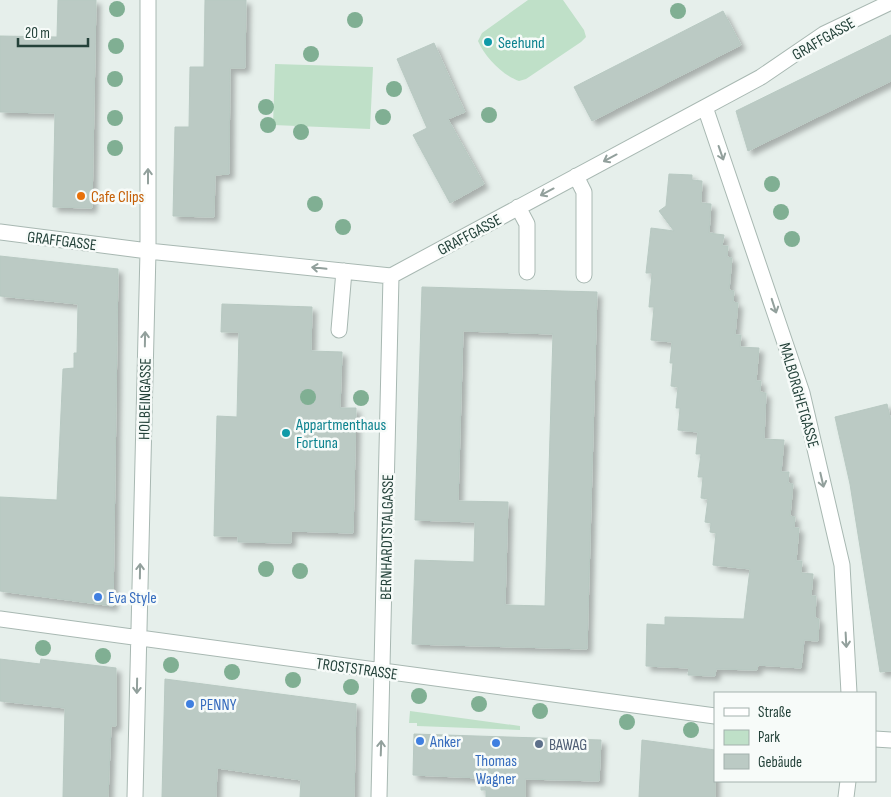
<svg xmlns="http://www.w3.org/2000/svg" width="891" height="797" font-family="'Sofia Sans Condensed',sans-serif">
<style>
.green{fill:#bfe0c8}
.building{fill:#bbcac4;stroke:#b8c9c2;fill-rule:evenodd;filter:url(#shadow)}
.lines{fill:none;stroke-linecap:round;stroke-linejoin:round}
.minor-casing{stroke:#a8b8b2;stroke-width:17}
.minor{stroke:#fff;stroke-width:15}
.tree{fill:#80af93}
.oneway{stroke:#92a09c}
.culture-dot{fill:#0f9aa8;stroke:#f7fbf9;stroke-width:2}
.food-dot{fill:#e8710a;stroke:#f7fbf9;stroke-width:2}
.shop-dot{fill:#3f7fe0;stroke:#f7fbf9;stroke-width:2}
.service-dot{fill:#5c6f8a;stroke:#f7fbf9;stroke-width:2}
.labels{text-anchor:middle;stroke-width:5;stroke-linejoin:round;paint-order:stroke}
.street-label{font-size:16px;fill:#24423a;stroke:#f7fbf9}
.culture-label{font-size:16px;fill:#0d838f;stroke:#f7fbf9;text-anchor:start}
.food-label{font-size:16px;fill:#c56008;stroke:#f7fbf9;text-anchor:start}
.shop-label{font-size:16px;fill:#366cbe;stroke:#f7fbf9;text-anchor:start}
.service-label{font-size:16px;fill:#4e5e75;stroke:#f7fbf9;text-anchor:start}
</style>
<defs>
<filter id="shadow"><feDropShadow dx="4.5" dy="4.5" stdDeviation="2.5" flood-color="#0004"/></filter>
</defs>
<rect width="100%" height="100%" fill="#e6efeb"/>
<path class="green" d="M 528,0 L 563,0 L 584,30 L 586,37 L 581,42 L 526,79 L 519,81 C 502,75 485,57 478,41 L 482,33 Z
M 275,64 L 373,67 L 370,129 L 273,125 Z
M 410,711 L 520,726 L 520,730 L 417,726 L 417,723 L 409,723 Z"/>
<path class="building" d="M 58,0 L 96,0 L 92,208 L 53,207 L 55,113 L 0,112 L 0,36 L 57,37 Z
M 205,0 L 246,0 L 245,68 L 230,68 L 229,174 L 215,175 L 214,217 L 173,216 L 175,127 L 189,127 L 190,67 L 204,67 Z
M 723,11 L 741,45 L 592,121 L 574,87 Z
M 891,35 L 891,81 L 748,151 L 736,111 Z
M 434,43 L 465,112 L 448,119 L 484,184 L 450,203 L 413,135 L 427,128 L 397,59 Z
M 669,174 L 692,175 L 692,180 L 702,181 L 701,203 L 711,204 L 709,233 L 724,235 L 722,246 L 728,246 L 727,257 L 732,258 L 729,290 L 734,291 L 733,302 L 738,303 L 735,335 L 741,335 L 740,347 L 759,348 L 756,381 L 761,381 L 760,392 L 766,393 L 764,439 L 784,440 L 781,472 L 789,472 L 788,483 L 793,484 L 790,516 L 795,517 L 794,528 L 799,528 L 796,561 L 802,561 L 801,573 L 813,574 L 811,596 L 816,596 L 815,618 L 819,619 L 818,641 L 804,640 L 801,668 L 758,665 L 757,670 L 716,669 L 715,676 L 688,675 L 689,668 L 646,666 L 647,624 L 665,625 L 665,617 L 744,619 L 750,569 L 713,565 L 716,533 L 710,532 L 711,523 L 705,522 L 708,499 L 701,498 L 703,477 L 698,477 L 701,454 L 696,454 L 698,432 L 678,430 L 680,408 L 676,408 L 678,387 L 671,386 L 673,363 L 670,363 L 672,342 L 651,340 L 654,307 L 649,307 L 652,273 L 646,273 L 651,228 L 674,231 L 659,211 L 666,206 Z
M 0,256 L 118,269 L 113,606 L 0,591 L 0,497 L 57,500 L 63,369 L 74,368 L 74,353 L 77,353 L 78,304 L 0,296 Z
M 422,287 L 597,292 L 587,649 L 412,644 L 415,560 L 474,562 L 475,522 L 415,520 ZM 463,331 L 553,334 L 545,606 L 505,605 L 508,502 L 458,501 Z
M 222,304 L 312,307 L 311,351 L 342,352 L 340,408 L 356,408 L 353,533 L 291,531 L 291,543 L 238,542 L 238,536 L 214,536 L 217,416 L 237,417 L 239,332 L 221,332 Z
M 887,404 L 891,421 L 891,671 L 880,672 L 850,484 L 835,417 Z
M 0,659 L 40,664 L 41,659 L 116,668 L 116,726 L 111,726 L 108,797 L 63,797 L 65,708 L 0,701 Z
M 165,679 L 356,704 L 354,797 L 300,797 L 301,780 L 217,768 L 216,797 L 162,797 Z
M 414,734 L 601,740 L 599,781 L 525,779 L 525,797 L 486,797 L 486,790 L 481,790 L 481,778 L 413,775 Z
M 642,740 L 715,750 L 715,797 L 639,797 Z"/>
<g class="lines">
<defs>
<path id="minor" d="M 705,107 L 802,393 L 842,565 L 849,693
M 576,176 L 584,192 L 584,275
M 518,207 L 527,224 L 527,272
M 0,232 L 148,251 L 391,276 L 761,77 L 824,34 L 891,2
M 339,330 L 344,271
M 0,619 L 715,716
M 875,739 L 891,740
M 135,797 L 148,251 L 148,0
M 379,797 L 391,276
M 846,797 L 848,781"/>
</defs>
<use href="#minor" class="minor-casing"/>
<use href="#minor" class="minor"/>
</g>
<g class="tree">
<circle cx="117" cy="9" r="8"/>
<circle cx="678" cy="11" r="8"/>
<circle cx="355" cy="20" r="8"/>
<circle cx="116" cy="46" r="8"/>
<circle cx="311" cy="54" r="8"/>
<circle cx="115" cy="79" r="8"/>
<circle cx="394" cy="89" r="8"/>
<circle cx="266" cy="107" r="8"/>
<circle cx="489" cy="115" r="8"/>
<circle cx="383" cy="117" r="8"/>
<circle cx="115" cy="118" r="8"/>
<circle cx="268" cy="125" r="8"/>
<circle cx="301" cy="132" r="8"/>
<circle cx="115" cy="148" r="8"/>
<circle cx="772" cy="184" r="8"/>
<circle cx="315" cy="204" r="8"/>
<circle cx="781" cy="212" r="8"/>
<circle cx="343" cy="227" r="8"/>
<circle cx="792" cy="239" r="8"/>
<circle cx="308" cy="397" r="8"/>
<circle cx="361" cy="398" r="8"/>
<circle cx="266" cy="569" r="8"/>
<circle cx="300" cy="571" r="8"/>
<circle cx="43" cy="648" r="8"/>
<circle cx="103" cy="656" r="8"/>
<circle cx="171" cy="665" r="8"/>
<circle cx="232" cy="672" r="8"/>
<circle cx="293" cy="680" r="8"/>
<circle cx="351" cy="687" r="8"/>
<circle cx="419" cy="696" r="8"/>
<circle cx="479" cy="704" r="8"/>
<circle cx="540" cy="711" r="8"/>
<circle cx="627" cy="722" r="8"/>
<circle cx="691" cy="730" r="8"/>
</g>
<defs><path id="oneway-shaft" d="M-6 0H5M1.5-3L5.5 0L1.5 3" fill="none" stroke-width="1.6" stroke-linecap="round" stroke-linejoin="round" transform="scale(1.25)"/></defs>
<g class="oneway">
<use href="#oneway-shaft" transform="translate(721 153) rotate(71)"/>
<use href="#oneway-shaft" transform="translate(610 158) rotate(152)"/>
<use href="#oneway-shaft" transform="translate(148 176) rotate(-90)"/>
<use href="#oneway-shaft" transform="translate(547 192) rotate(152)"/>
<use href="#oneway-shaft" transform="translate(319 268) rotate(-174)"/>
<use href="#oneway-shaft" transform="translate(774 306) rotate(72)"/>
<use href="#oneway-shaft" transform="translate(145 339) rotate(-89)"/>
<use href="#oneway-shaft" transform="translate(822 480) rotate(77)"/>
<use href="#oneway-shaft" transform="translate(140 571) rotate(-89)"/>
<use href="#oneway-shaft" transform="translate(846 640) rotate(87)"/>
<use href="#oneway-shaft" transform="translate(137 686) rotate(91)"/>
<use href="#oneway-shaft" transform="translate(381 748) rotate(-88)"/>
</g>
<g class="culture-dot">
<circle cx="488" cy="42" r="5"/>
<circle cx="286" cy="433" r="5"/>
</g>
<circle class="food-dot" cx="81" cy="196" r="5"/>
<g class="shop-dot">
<circle cx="98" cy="597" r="5"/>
<circle cx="190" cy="704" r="5"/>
<circle cx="420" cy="741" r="5"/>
<circle cx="496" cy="743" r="5"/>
</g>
<circle class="service-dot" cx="539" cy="744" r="5"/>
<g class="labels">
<g class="street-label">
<text transform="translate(823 38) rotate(-30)" y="6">GRAFFGASSE</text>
<text transform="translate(469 234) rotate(-28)" y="6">GRAFFGASSE</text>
<text transform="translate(62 240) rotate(7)" y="6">GRAFFGASSE</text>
<text transform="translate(800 395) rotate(74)" y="6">MALBORGHETGASSE</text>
<text transform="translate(144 399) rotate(-89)" y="6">HOLBEINGASSE</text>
<text transform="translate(386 537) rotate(-89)" y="6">BERNHARDTSTALGASSE</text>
<text transform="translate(357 668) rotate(8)" y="6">TROSTSTRASSE</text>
</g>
<g class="culture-label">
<text x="498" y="48">Seehund</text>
<text x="296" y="430">Appartmenthaus<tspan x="296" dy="18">Fortuna</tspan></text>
</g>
<g class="food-label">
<text x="91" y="202">Cafe Clips</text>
</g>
<g class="shop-label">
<text x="108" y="603">Eva Style</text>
<text x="200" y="710">PENNY</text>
<text x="430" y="747">Anker</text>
<text x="496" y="766" text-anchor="middle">Thomas<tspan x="496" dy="18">Wagner</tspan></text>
</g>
<g class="service-label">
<text x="549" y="750">BAWAG</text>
</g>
</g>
<rect x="714" y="692" width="162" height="90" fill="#f7fbf9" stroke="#a3b1ad"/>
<rect x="724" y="708" width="25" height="8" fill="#ffffff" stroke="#a3b1ad"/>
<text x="758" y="717" font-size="15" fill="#24423a">Straße</text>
<rect x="724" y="730" width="25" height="15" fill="#bfe0c8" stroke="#a3b1ad"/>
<text x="758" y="742" font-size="15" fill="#24423a">Park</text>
<rect x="724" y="754" width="25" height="15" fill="#bbcac4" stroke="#a3b1ad"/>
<text x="758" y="767" font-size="15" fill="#24423a">Gebäude</text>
<path d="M18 38v8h70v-8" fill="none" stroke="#24423a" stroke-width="2.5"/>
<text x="25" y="38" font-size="15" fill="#24423a" stroke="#f7fbf9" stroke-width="4" paint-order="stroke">20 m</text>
</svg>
